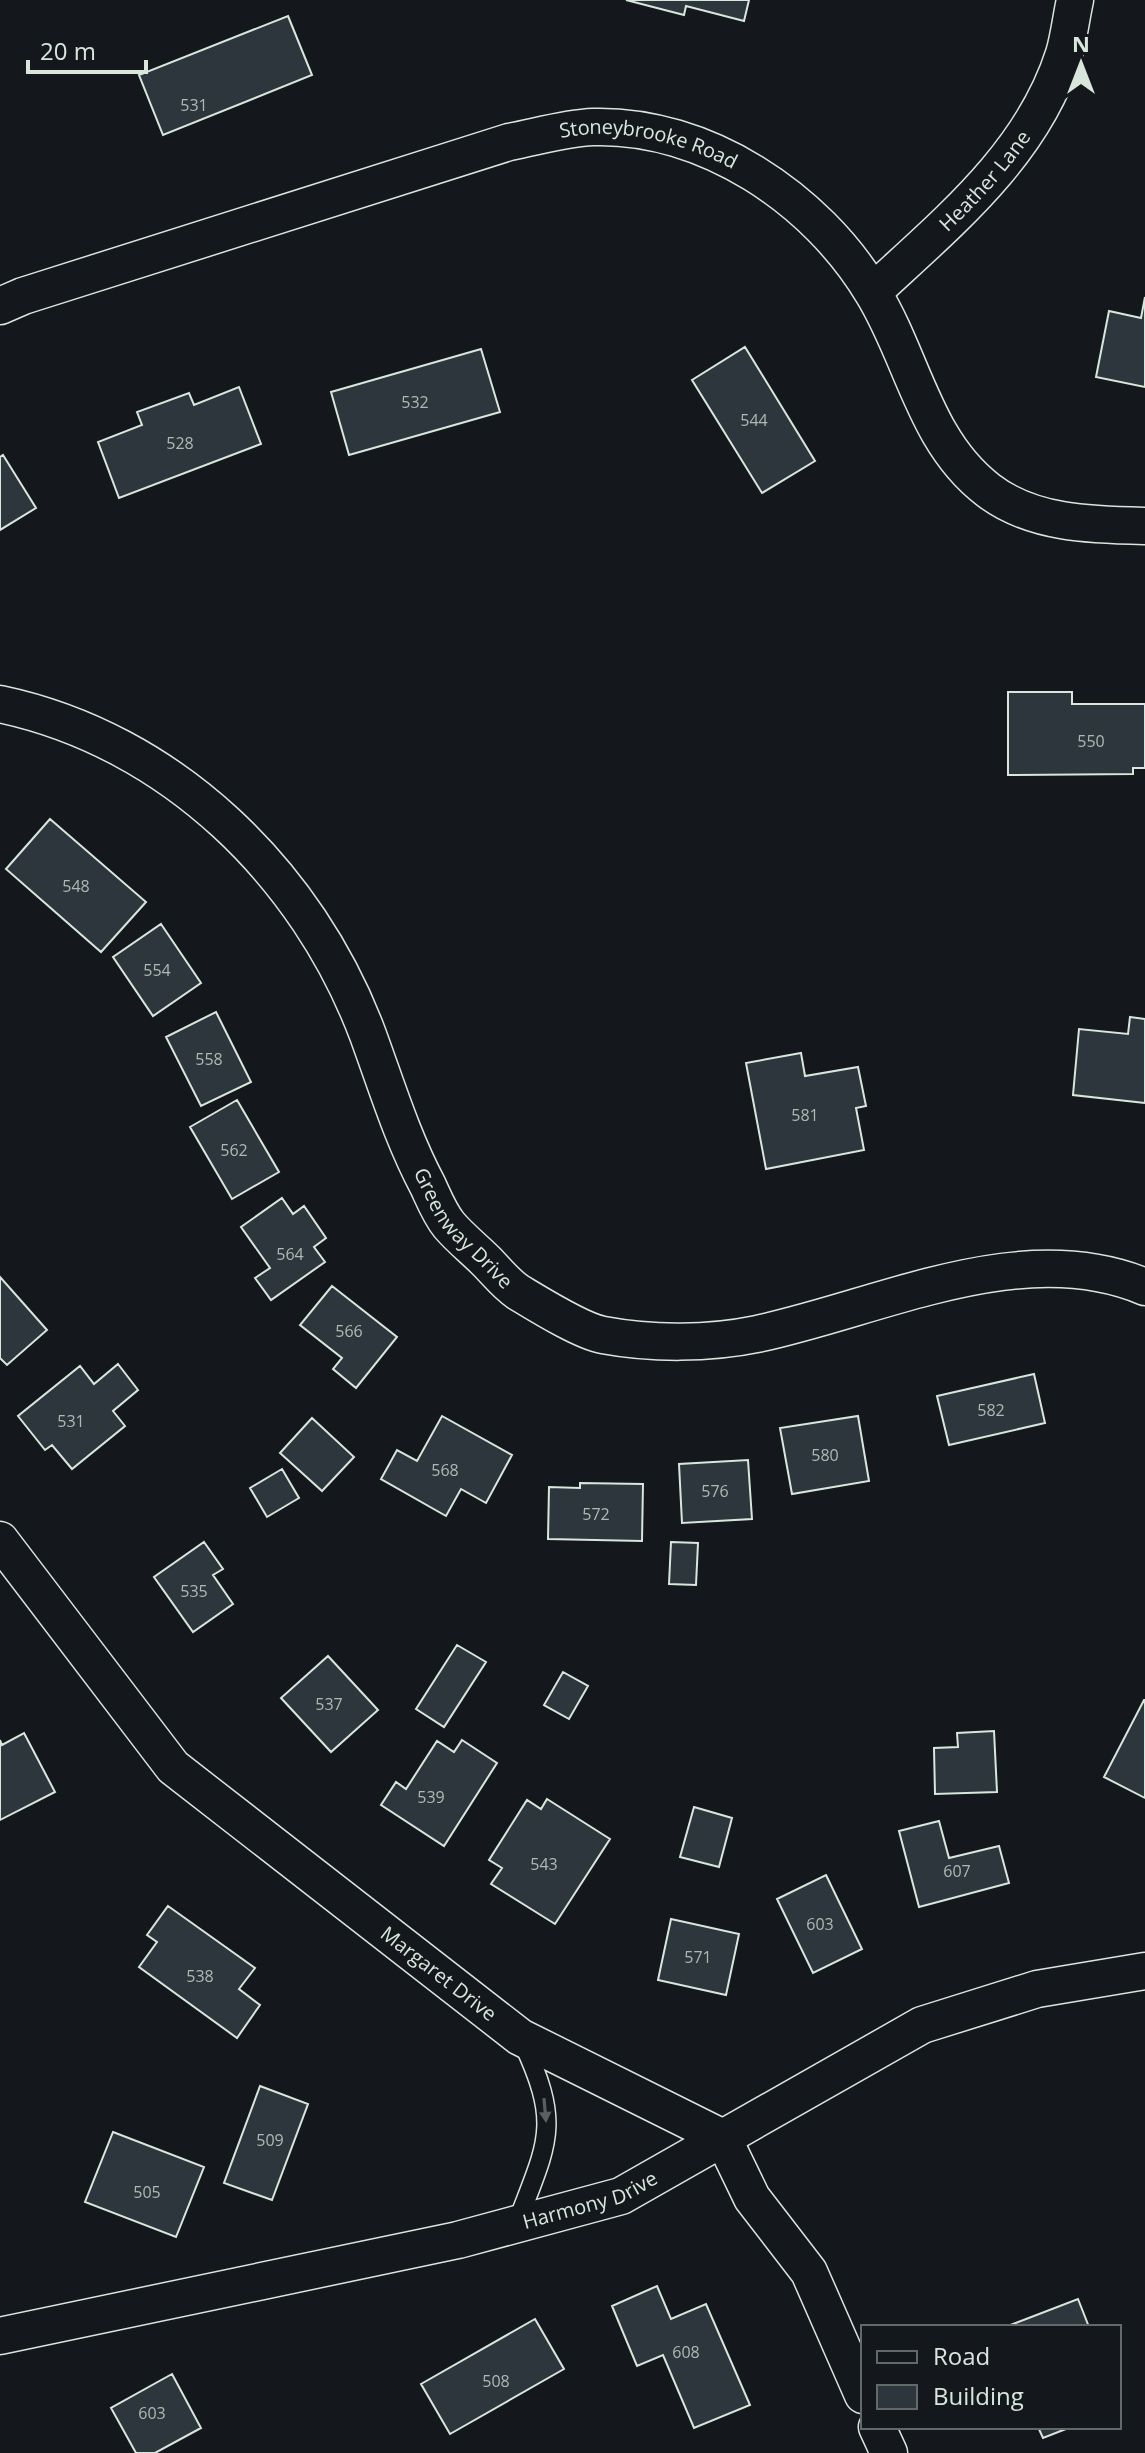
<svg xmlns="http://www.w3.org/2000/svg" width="1145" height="2453" font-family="'Open Sans',sans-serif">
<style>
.building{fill:#2c363c;stroke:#d8e6dc;stroke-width:2}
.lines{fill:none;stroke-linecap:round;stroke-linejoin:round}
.lane-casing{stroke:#d8e6dc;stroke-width:21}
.street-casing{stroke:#d8e6dc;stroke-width:39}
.lane{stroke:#14181c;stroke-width:18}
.street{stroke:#14181c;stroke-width:36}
.oneway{fill:#59605f}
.labels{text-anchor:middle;stroke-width:6;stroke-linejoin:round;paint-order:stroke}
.number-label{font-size:16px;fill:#adbab4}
.street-label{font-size:20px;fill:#d8e6dc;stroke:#14181c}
</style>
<rect width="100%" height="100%" fill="#14181c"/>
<path class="building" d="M 626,0 L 749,0 L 744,21 L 686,6 L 684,15 Z
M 288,16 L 312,75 L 163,135 L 139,75 Z
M 1145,297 L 1145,387 L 1096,377 L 1109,311 L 1141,318 Z
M 745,347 L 815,461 L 762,493 L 692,380 Z
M 481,349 L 500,412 L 349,455 L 331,392 Z
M 239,387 L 261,444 L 119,498 L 98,442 L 142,425 L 137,412 L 189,393 L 194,405 Z
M 3,455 L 36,508 L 0,530 L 0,457 Z
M 1008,692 L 1072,692 L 1072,704 L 1145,704 L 1145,768 L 1133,768 L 1133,774 L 1008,775 Z
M 50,819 L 146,902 L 101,952 L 6,869 Z
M 161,924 L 201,983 L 153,1016 L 113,957 Z
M 216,1012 L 251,1082 L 201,1106 L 166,1037 Z
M 1130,1017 L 1145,1019 L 1145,1103 L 1073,1095 L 1079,1029 L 1128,1034 Z
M 801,1053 L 805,1076 L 858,1067 L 866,1106 L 856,1108 L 864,1150 L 766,1169 L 746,1063 Z
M 237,1100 L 279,1172 L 232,1199 L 190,1127 Z
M 282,1198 L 293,1214 L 304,1206 L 326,1238 L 314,1247 L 325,1262 L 271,1300 L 255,1278 L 270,1268 L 241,1227 Z
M 0,1277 L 47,1330 L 7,1365 L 0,1358 Z
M 332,1286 L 397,1337 L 356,1388 L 333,1369 L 342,1358 L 300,1325 Z
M 118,1364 L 138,1390 L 113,1411 L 125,1426 L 72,1469 L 52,1445 L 45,1450 L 18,1416 L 80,1366 L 94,1384 Z
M 1034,1374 L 1045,1423 L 949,1445 L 937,1396 Z
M 442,1416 L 512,1455 L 486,1503 L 461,1489 L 446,1516 L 381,1479 L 397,1450 L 417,1461 Z
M 858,1416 L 869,1481 L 792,1494 L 780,1428 Z
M 312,1418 L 354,1457 L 322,1491 L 280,1453 Z
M 748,1460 L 752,1519 L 682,1523 L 679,1464 Z
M 282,1469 L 299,1498 L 267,1517 L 250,1488 Z
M 580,1483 L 643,1484 L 642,1541 L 548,1539 L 549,1487 L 580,1488 Z
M 204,1542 L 223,1569 L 213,1575 L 233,1604 L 193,1632 L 154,1577 Z
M 671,1542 L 698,1543 L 696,1585 L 669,1584 Z
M 457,1645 L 486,1662 L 444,1727 L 416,1709 Z
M 328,1656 L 378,1710 L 331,1752 L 281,1698 Z
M 563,1672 L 588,1686 L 569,1719 L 544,1705 Z
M 1144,1700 L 1145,1700 L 1145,1798 L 1104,1777 Z
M 994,1731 L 997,1792 L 935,1794 L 934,1748 L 958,1747 L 957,1733 Z
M 24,1733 L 55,1792 L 0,1820 L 0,1740 L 2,1745 Z
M 462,1740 L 497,1763 L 444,1846 L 381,1805 L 396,1782 L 406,1789 L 437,1741 L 454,1752 Z
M 547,1799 L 610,1839 L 555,1924 L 491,1884 L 502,1868 L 489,1860 L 527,1800 L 541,1809 Z
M 694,1807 L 732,1818 L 719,1867 L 680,1857 Z
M 939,1821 L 949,1858 L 999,1846 L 1009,1883 L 919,1907 L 899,1831 Z
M 826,1875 L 862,1949 L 813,1973 L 777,1899 Z
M 168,1906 L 255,1968 L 239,1989 L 260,2005 L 237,2038 L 139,1967 L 157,1942 L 147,1935 Z
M 671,1919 L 739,1934 L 726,1995 L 658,1980 Z
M 260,2086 L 308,2104 L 272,2200 L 224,2183 Z
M 113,2132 L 204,2167 L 176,2237 L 85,2202 Z
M 657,2286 L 671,2319 L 706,2304 L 750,2405 L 694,2428 L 663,2355 L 637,2366 L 612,2306 Z
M 1078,2299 L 1089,2327 L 1009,2327 L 1008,2326 Z
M 535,2319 L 564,2369 L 450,2434 L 421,2384 Z
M 172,2374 L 201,2428 L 155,2453 L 136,2453 L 111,2408 Z
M 1038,2427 L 1071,2427 L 1043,2438 Z"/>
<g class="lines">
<defs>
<path id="lane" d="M 517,2223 C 547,2143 562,2126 523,2043"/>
<g id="street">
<path id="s1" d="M 873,292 C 947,223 1032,155 1064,54 C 1069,37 1071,18 1075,0"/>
<path id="s2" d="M 0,306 L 23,296 L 509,142 C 536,137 566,128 593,127 C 705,124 816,198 873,293 C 913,358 924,441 988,490 C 1032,524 1092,525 1145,526"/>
<path id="s3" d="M 0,704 C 171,740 308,874 368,1035 C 387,1087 402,1137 428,1186 C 434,1199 440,1214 449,1225 C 460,1238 474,1249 486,1261 C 496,1271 506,1284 518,1292 C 538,1304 581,1331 603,1335 C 651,1344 709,1344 757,1334 C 880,1308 1022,1235 1145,1287"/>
<path id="s4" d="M 0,1540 L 173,1767 L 520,2037 L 723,2138 L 752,2198 L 809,2272 L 863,2395"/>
<path id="s5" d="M 0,2336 L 458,2240 L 621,2196 L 922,2025 L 1037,1989 L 1145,1971"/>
<path d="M 877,2427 L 889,2453"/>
</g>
</defs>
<use href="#lane" class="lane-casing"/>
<use href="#street" class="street-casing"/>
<use href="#lane" class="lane"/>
<use href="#street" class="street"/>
</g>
<defs><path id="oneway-solid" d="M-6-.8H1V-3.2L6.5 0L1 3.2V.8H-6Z" transform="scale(2)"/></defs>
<use class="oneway" href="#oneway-solid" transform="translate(545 2110) rotate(85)"/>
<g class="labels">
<g class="number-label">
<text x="194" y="111">531</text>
<text x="415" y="408">532</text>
<text x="754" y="426">544</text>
<text x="180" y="449">528</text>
<text x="1091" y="747">550</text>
<text x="76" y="892">548</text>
<text x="157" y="976">554</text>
<text x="209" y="1065">558</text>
<text x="805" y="1121">581</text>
<text x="234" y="1156">562</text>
<text x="290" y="1260">564</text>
<text x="349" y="1337">566</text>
<text x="991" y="1416">582</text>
<text x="71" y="1427">531</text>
<text x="825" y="1461">580</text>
<text x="445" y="1476">568</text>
<text x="715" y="1497">576</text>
<text x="596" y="1520">572</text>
<text x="194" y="1597">535</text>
<text x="329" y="1710">537</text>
<text x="431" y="1803">539</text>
<text x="544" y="1870">543</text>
<text x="957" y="1877">607</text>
<text x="820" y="1930">603</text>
<text x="698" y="1963">571</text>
<text x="200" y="1982">538</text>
<text x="270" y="2146">509</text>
<text x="147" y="2198">505</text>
<text x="686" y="2358">608</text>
<text x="496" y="2387">508</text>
<text x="152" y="2419">603</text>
</g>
<g class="street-label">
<text dy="7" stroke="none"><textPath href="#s2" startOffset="678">Stoneybrooke Road</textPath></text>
<text dy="7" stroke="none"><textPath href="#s1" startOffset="158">Heather Lane</textPath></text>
<text dy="7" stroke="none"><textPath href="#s3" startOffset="734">Greenway Drive</textPath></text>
<text dy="7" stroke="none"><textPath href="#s4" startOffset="622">Margaret Drive</textPath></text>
<text dy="7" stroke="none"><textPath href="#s5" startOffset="606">Harmony Drive</textPath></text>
</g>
</g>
<rect x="861" y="2325" width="260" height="104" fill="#14181c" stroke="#626a69" stroke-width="2"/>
<rect x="877" y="2351" width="40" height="12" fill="#14181c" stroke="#626a69" stroke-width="2"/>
<text x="933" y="2365" font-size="24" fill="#d8e6dc">Road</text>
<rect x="877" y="2385" width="40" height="24" fill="#2c363c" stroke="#626a69" stroke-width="2"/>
<text x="933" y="2405" font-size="24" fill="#d8e6dc">Building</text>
<g transform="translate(1081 64)" stroke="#14181c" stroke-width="6" paint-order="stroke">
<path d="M0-6L14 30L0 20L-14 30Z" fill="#d8e6dc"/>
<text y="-12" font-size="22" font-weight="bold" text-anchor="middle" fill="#d8e6dc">N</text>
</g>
<path d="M28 60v12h118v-12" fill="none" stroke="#d8e6dc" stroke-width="4"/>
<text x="40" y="60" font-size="24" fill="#d8e6dc" stroke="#14181c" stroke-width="6" paint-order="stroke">20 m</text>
</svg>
